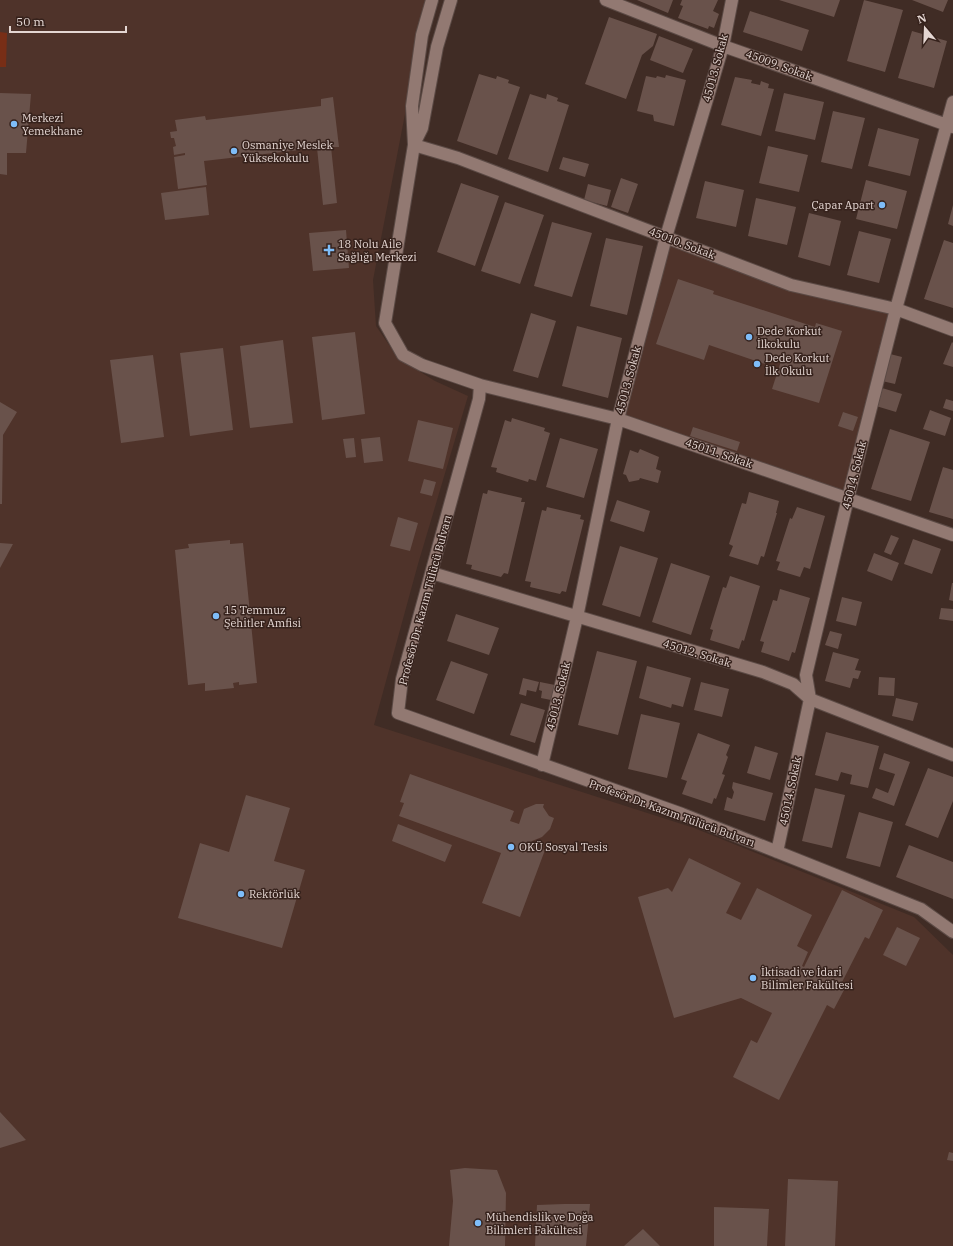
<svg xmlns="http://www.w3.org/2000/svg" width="953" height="1246" font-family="'IBM Plex Serif',serif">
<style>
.built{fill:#4f332a}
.green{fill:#782e16}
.building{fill:#69524b}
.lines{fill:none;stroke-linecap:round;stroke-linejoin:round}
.minor-casing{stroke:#5b4a45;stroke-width:14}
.minor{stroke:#927972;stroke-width:12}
.poi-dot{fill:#7ebdf9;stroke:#36221c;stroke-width:1.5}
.labels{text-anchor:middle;stroke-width:3;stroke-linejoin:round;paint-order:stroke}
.street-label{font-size:11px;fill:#e4d6d2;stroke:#36221c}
.poi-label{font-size:11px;fill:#e4d6d2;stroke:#36221c;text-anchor:start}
</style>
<rect width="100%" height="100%" fill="#402c25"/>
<path class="built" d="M 0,0 L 427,0 L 373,280 L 376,326 L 398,358 L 435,381 L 468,396 L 418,564 L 374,725 L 694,828 L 914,917 L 953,955 L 953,1246 L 0,1246 Z
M 666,237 L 791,285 L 896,309 L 848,498 L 618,419 Z"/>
<path class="green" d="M 0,32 L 7,33 L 6,67 L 0,67 Z"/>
<path class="building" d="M 637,0 L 673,0 L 668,13 Z
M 682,0 L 718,0 L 713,11 L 719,14 L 714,28 L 709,26 L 708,29 L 678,18 L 683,6 L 680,5 Z
M 779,0 L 840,0 L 834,17 Z
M 864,0 L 903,10 L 885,72 L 847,61 Z
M 912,0 L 948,0 L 943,12 Z
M 750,11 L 809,30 L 802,51 L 743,32 Z
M 609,17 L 657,34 L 653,46 L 642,55 L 626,99 L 585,84 Z
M 912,31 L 947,41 L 934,88 L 898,78 Z
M 659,36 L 693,49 L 683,73 L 650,60 Z
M 479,74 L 496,79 L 497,76 L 509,80 L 508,83 L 520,87 L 497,155 L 457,141 Z
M 666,75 L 686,80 L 674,126 L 654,121 L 653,115 L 637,111 L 646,76 L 656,78 L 657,76 L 665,78 Z
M 735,77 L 752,80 L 751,83 L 760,85 L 761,81 L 769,84 L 768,88 L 774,89 L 761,136 L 721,125 Z
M 0,93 L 31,94 L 26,153 L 7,153 L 7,175 L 0,174 Z
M 784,93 L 824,102 L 815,140 L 775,131 Z
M 530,94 L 546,99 L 547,94 L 558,98 L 557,101 L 569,105 L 548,172 L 508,159 Z
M 333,97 L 339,147 L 331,147 L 337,203 L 323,205 L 317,148 L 204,161 L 207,185 L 178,189 L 174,157 L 185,155 L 185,153 L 174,155 L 173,147 L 176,146 L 174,138 L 171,138 L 170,132 L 177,131 L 175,120 L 205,116 L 206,120 L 321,106 L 321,99 Z
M 833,111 L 865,118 L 852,169 L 821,162 Z
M 878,128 L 919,139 L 910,176 L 868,166 Z
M 768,146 L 808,155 L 799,192 L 759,183 Z
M 563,157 L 589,164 L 585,177 L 559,169 Z
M 621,178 L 638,184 L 628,213 L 611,207 Z
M 866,180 L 907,191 L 897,229 L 856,219 Z
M 705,181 L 744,190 L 736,227 L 696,218 Z
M 461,183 L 499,196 L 475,266 L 437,252 Z
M 588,184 L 611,190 L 607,206 L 584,200 Z
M 206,187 L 209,215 L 165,220 L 161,193 Z
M 756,198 L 796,207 L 787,245 L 748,236 Z
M 505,202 L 544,215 L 520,284 L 481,271 Z
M 953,205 L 953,226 L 948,224 Z
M 809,213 L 841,221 L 830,266 L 798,257 Z
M 552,222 L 592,233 L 572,297 L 534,286 Z
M 346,230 L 349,268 L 313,271 L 309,233 Z
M 859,231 L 891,239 L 879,283 L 847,275 Z
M 606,238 L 643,246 L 627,315 L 590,306 Z
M 944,240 L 953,243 L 953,308 L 924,299 Z
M 678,279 L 714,291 L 713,294 L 815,327 L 816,323 L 842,331 L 819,403 L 772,389 L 781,361 L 765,356 L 765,364 L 709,345 L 704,360 L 656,344 Z
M 531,313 L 556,321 L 538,378 L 513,371 Z
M 577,326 L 622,338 L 608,398 L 562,386 Z
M 355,332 L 365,414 L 322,420 L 312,337 Z
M 283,340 L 293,423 L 250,428 L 240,346 Z
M 952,342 L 953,343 L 953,367 L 943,364 Z
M 223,348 L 233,430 L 190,436 L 180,353 Z
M 890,354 L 902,357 L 895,384 L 882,381 Z
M 153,355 L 164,437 L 121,443 L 110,360 Z
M 882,388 L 902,394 L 896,412 L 876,406 Z
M 946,399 L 953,401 L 953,411 L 943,408 Z
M 0,402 L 17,412 L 3,435 L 2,504 L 0,504 Z
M 930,410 L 951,418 L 945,436 L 923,429 Z
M 843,412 L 858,417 L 853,431 L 838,426 Z
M 512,418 L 545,428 L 544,431 L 550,433 L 536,481 L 529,479 L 528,482 L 496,472 L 497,468 L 491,467 L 505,420 L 511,422 Z
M 418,420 L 453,428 L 443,469 L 408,461 Z
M 693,427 L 740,442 L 737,451 L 690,436 Z
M 890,429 L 930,442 L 911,501 L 871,489 Z
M 380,437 L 383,461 L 364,463 L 361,439 Z
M 354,438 L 356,457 L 346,458 L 343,439 Z
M 560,438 L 598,449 L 584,498 L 546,487 Z
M 640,449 L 659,457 L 656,469 L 661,471 L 658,483 L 640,478 L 639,480 L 629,482 L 626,475 L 623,474 L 630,450 L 638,453 Z
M 943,467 L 953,470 L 953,519 L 929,512 Z
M 424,479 L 436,482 L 432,496 L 420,493 Z
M 488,490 L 522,498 L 521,502 L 525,502 L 508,574 L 504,573 L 501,577 L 471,569 L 472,565 L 466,564 L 483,493 L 487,494 Z
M 749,492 L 779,501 L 776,513 L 777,513 L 764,557 L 761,556 L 758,565 L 729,556 L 733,546 L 729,544 L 742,503 L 746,504 Z
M 617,500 L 650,511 L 644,532 L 610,521 Z
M 547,507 L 581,515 L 580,519 L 584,520 L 566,592 L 562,591 L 560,594 L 530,587 L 531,582 L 525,581 L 542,510 L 546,511 Z
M 797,507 L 825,516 L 810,569 L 804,567 L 800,577 L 777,570 L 780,562 L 776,561 L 790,518 L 792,519 Z
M 398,517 L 418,523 L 410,551 L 390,546 Z
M 891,535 L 899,538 L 891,555 L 884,552 Z
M 913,539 L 941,549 L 932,574 L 904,564 Z
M 230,540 L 230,544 L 243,543 L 257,683 L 239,685 L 239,682 L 233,683 L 234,688 L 205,691 L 205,683 L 188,685 L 175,550 L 189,548 L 188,544 Z
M 0,543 L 13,544 L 0,568 Z
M 620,546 L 658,558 L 640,617 L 602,605 Z
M 874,553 L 899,563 L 892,581 L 867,571 Z
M 671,563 L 710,576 L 691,635 L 652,622 Z
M 730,576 L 760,586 L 744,641 L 742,640 L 739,649 L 710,640 L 713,630 L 710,629 L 723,587 L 726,588 Z
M 952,583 L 953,583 L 953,601 L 949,600 Z
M 780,589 L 810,598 L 795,653 L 792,652 L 789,661 L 761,652 L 764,642 L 760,641 L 773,600 L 777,601 Z
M 842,597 L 862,602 L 856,626 L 836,621 Z
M 941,608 L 953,609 L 953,621 L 939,619 Z
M 456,614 L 499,628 L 489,655 L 447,641 Z
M 830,631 L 842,634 L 838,649 L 825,645 Z
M 597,651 L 637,661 L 618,735 L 578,725 Z
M 833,652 L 859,659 L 855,670 L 861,671 L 858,679 L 853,678 L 850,688 L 825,681 Z
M 451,661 L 488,674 L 474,714 L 436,700 Z
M 647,666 L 691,678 L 683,707 L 672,704 L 671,708 L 639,698 Z
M 879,677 L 895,678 L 894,696 L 878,695 Z
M 523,678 L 539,682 L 536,692 L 527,690 L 526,696 L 519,694 Z
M 540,682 L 560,686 L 556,701 L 541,698 L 542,691 L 539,690 Z
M 701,682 L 729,689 L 722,717 L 694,710 Z
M 896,698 L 918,703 L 913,721 L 892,716 Z
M 521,703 L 545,710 L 535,743 L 510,735 Z
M 641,714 L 680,723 L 667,778 L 628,769 Z
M 826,732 L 879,746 L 868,788 L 850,784 L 852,775 L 841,772 L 838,781 L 815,775 Z
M 698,733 L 730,745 L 726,755 L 728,757 L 722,774 L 725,775 L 716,799 L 714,798 L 712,804 L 682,794 L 687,781 L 681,779 Z
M 755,746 L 778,753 L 770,780 L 747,773 Z
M 884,753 L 910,762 L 894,806 L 872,798 L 876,788 L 888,793 L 895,774 L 879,769 Z
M 928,768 L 953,777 L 953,801 L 938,838 L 905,825 Z
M 410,774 L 514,811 L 510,821 L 519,824 L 524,809 L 536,804 L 544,804 L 543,807 L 549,816 L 554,818 L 550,829 L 542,837 L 532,841 L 530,845 L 545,850 L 520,917 L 482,903 L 501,853 L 399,816 L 404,803 L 400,802 Z
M 733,782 L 773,793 L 765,821 L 724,810 L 727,797 L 732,799 L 734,792 L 732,788 Z
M 815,788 L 845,795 L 832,848 L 802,841 Z
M 246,795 L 290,808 L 274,861 L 305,870 L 282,948 L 178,918 L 200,843 L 229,852 Z
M 859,812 L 893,822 L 880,867 L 846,858 Z
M 398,824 L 452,845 L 445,862 L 392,841 Z
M 909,845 L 953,862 L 953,899 L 896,877 Z
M 689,858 L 741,883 L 726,913 L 741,920 L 757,888 L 812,915 L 797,946 L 808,952 L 802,966 L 804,967 L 842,890 L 883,910 L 869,939 L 865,937 L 839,988 L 844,990 L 834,1009 L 827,1005 L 779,1100 L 733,1077 L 751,1040 L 757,1043 L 772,1013 L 741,998 L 674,1018 L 638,897 L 668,888 L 672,892 Z
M 897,927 L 920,938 L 906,966 L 883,955 Z
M 0,1112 L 26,1140 L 0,1148 Z
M 949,1152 L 953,1153 L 953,1161 L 947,1160 Z
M 465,1168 L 497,1170 L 506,1193 L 505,1246 L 449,1246 L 453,1201 L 450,1170 Z
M 788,1179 L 838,1181 L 835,1246 L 785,1246 Z
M 564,1204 L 590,1204 L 586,1246 L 535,1246 L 537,1205 Z
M 714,1207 L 769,1209 L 767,1246 L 714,1246 Z
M 643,1229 L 660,1246 L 624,1246 Z"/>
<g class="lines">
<defs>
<path id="minor" d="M 432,0 L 422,35 L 412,106 L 414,145 L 385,323 L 403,355 L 422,365 L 480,385 L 479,399 L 402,679 L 398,713 L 682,814 L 921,909 L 953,932
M 606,0 L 723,46 L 953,127
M 414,144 L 422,128 L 437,47 L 451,0
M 414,145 L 458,158 L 791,285 L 896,309 L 953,330
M 480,385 L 618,419 L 953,535
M 432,573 L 763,672 L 793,684 L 810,699 L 953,755
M 542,765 L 577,617 L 618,419 L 666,237 L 723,46 L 732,0
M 777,852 L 810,699 L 806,675 L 848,498 L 896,309 L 953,102"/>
</defs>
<use href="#minor" class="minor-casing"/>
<use href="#minor" class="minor"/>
</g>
<g class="poi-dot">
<circle cx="14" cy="124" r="4"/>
<circle cx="234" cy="151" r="4"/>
<circle cx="882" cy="205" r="4"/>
<path d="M327 244h4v4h4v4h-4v4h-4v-4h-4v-4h4z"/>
<circle cx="749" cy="337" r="4"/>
<circle cx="757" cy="364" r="4"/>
<circle cx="216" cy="616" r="4"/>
<circle cx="511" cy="847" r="4"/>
<circle cx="241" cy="894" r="4"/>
<circle cx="753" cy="978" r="4"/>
<circle cx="478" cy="1223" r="4"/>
</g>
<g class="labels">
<g class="street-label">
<text transform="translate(779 65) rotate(20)" y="4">45009. Sokak</text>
<text transform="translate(715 68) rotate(-75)" y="4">45013. Sokak</text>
<text transform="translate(682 243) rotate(21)" y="4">45010. Sokak</text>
<text transform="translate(628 380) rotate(-75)" y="4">45013. Sokak</text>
<text transform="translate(719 453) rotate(19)" y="4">45011. Sokak</text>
<text transform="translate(854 475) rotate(-76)" y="4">45014. Sokak</text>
<text transform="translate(425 600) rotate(-75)" y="4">Profesör Dr. Kazım Tülücü Bulvarı</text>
<text transform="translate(697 653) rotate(17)" y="4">45012. Sokak</text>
<text transform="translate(558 696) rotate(-76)" y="4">45013. Sokak</text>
<text transform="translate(790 791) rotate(-78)" y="4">45014. Sokak</text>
<text transform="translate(672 813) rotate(20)" y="4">Profesör Dr. Kazım Tülücü Bulvarı</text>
</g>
<g class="poi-label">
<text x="22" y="122">Merkezi<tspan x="22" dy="13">Yemekhane</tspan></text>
<text x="242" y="149">Osmaniye Meslek<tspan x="242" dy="13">Yüksekokulu</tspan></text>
<text x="874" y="209" text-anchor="end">Çapar Apart</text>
<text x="338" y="248">18 Nolu Aile<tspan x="338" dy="13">Sağlığı Merkezi</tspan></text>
<text x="757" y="335">Dede Korkut<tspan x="757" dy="13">İlkokulu</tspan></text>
<text x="765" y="362">Dede Korkut<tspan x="765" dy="13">İlk Okulu</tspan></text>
<text x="224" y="614">15 Temmuz<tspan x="224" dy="13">Şehitler Amfisi</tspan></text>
<text x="519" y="851">OKÜ Sosyal Tesis</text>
<text x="249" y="898">Rektörlük</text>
<text x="761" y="976">İktisadi ve İdari<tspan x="761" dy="13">Bilimler Fakültesi</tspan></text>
<text x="486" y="1221">Mühendislik ve Doğa<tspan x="486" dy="13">Bilimleri Fakültesi</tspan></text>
</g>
</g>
<g transform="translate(925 28) rotate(341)" stroke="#36221c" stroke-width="3" paint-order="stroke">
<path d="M0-3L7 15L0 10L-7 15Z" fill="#e4d6d2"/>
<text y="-6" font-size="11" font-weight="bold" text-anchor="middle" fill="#e4d6d2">N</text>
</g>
<path d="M10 26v6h116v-6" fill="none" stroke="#e4d6d2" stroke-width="2"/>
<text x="16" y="26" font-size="12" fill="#e4d6d2" stroke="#36221c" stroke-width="3" paint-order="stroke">50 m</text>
</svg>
